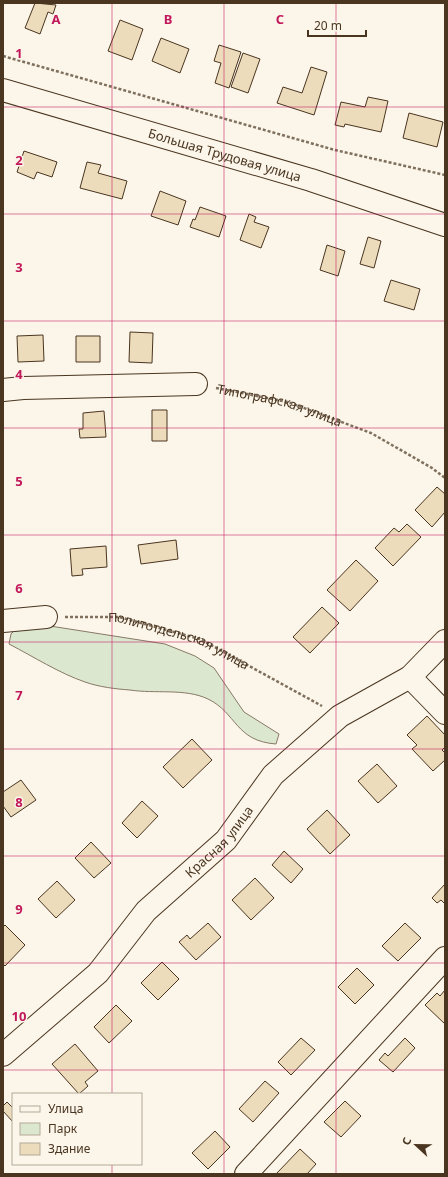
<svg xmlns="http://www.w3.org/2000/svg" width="448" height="1177" font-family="'Noto Sans',sans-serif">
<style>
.green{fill:#dce7d0;stroke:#887966}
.building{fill:#ecdcbc;stroke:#4a3520}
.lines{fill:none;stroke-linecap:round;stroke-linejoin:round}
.minor-casing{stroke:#4a3520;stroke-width:24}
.path{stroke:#7f6f5c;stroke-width:2.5;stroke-dasharray:3 2;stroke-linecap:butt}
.minor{stroke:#fbf6e9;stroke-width:22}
.grid{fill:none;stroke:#c2185b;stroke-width:1;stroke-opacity:0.55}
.labels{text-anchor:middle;stroke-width:3;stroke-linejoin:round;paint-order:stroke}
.street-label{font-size:13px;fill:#4a3520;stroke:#fbf6e9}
.grid-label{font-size:13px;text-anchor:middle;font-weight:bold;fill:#c2185b;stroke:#fbf6e9;stroke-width:3;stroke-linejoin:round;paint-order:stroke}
</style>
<rect width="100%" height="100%" fill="#fbf6e9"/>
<path class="green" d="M 50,626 L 165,644 L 195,656 L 214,668 L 244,712 L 279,734 L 276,744 C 235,741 237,713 208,699 C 185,688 155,694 130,690 C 116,689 99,687 85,682 C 59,673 34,657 9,644 L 11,634 L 18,627 Z"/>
<path class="building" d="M 35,3 L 56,5 L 53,14 L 48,12 L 40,34 L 25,28 Z
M 120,20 L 143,29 L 132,60 L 108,51 Z
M 161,38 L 189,49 L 180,73 L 152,61 Z
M 219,45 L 241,52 L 229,88 L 215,83 L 221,63 L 214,61 Z
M 243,53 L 260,59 L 248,93 L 231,87 Z
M 311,67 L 327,72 L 314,115 L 277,103 L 283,87 L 302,93 Z
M 368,97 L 388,101 L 381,132 L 345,124 L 344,127 L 335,125 L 341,102 L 365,107 Z
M 409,113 L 443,122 L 437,147 L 403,138 Z
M 24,151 L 57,162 L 52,177 L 37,172 L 34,179 L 17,172 Z
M 87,162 L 101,165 L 98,173 L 127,181 L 122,199 L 80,188 Z
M 160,191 L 186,201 L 178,225 L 151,216 Z
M 200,207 L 226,216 L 219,237 L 190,227 L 193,219 L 195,220 Z
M 249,214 L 256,217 L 254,222 L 269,227 L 261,248 L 240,240 Z
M 368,237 L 381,241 L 374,268 L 360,264 Z
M 327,245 L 345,251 L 338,276 L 320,270 Z
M 391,280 L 420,289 L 414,310 L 384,301 Z
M 130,332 L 153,333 L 152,363 L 129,362 Z
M 43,335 L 44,361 L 18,362 L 17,336 Z
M 76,336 L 100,336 L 100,362 L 76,362 Z
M 152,410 L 167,410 L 167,441 L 152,441 Z
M 104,411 L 106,437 L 80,438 L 79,429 L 83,429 L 83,413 Z
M 437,487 L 445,494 L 445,512 L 432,527 L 415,510 Z
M 407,524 L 421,537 L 393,566 L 375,548 L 394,528 L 399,532 Z
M 176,540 L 178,559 L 141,564 L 138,545 Z
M 106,546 L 107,567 L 82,569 L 83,575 L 72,576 L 70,549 Z
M 356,560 L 378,581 L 350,611 L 327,590 Z
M 322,607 L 339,623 L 310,653 L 293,637 Z
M 427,716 L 445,735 L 445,747 L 442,750 L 445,753 L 445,760 L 433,771 L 412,749 L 417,745 L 407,735 Z
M 192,739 L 212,760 L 183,788 L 163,767 Z
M 377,764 L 397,786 L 378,803 L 358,781 Z
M 21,780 L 36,800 L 11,817 L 3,806 L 3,792 Z
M 142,801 L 158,816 L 137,838 L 122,823 Z
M 327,810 L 350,835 L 330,854 L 307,829 Z
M 91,842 L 111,863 L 94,878 L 75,858 Z
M 284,851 L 303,869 L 291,883 L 272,865 Z
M 255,878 L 274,898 L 251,920 L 232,900 Z
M 57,881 L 75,900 L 56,918 L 38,899 Z
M 445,884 L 445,904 L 441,900 L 437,903 L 432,898 Z
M 208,923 L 221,937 L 196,960 L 179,942 L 187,935 L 190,939 Z
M 405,923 L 421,938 L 398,961 L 382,946 Z
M 5,925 L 25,945 L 5,966 L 3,964 L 3,927 Z
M 162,962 L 179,979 L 158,1000 L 141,983 Z
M 357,968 L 374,985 L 355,1004 L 338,987 Z
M 445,990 L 445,1024 L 425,1005 L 437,993 L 440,996 Z
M 116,1005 L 132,1021 L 109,1043 L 94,1027 Z
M 301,1038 L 315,1050 L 291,1075 L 278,1062 Z
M 405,1038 L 415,1048 L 393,1072 L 379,1060 L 385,1053 L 388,1056 Z
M 75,1044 L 98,1071 L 85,1082 L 88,1086 L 79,1094 L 52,1064 Z
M 265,1081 L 279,1093 L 253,1122 L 239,1109 Z
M 345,1101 L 361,1116 L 341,1137 L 324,1122 Z
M 7,1102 L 12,1107 L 13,1106 L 13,1122 L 3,1111 L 3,1106 Z
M 215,1131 L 230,1147 L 208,1169 L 192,1153 Z
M 300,1149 L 316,1164 L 307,1174 L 276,1174 Z"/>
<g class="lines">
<defs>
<g id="minor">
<path id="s3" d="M 3,90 L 311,180 L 445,225"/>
<path d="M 3,390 L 23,388 L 196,384"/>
<path d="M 3,621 L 46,617"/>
<path d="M 410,677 L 445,713"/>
<path id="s4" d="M 3,1055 L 98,973 L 146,911 L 226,840 L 273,775 L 340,716 L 410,677 L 445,641"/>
<path d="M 246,1174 L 445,958"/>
</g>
</defs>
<use href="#minor" class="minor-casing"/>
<g class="path">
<path d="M 3,56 L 335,150 L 445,175"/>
<path id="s1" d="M 216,388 L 288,402 L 371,433 L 432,468 L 445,478"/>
<path id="s2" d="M 65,617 L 119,617 L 200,639 L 322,706"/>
</g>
<use href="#minor" class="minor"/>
</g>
<path class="grid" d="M 112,3 L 112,1094M 224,3 L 224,1174M 336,3 L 336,1174M 3,107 L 445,107M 3,214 L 445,214M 3,321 L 445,321M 3,428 L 445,428M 3,535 L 445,535M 3,642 L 445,642M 3,749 L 445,749M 3,856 L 445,856M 3,963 L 445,963M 3,1070 L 445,1070M 112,1164 L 112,1174"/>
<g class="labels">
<g class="street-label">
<text dy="5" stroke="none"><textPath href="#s3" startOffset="231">Большая Трудовая улица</textPath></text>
<text dy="5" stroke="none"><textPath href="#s1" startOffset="66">Типографская улица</textPath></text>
<text dy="5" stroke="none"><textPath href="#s2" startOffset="118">Политотдельская улица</textPath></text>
<text dy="5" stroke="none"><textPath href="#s4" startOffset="305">Красная улица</textPath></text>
</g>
</g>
<g class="grid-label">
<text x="56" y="24">A</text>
<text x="168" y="24">B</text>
<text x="280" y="24">C</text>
<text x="19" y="58">1</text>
<text x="19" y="165">2</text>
<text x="19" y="272">3</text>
<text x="19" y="379">4</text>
<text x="19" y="486">5</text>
<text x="19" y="593">6</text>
<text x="19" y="700">7</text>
<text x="19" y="807">8</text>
<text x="19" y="914">9</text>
<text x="19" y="1021">10</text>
</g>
<rect width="448" height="1177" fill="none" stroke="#4a3520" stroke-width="8"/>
<rect x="12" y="1093" width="130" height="72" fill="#fbf6e9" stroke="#b4a999"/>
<rect x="20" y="1106" width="20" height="6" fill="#fbf6e9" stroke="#b4a999"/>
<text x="48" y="1113" font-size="12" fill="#4a3520">Улица</text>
<rect x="20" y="1123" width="20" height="12" fill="#dce7d0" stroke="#b4a999"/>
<text x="48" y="1133" font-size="12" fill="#4a3520">Парк</text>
<rect x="20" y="1143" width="20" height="12" fill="#ecdcbc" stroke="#b4a999"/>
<text x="48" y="1153" font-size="12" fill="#4a3520">Здание</text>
<g transform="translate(416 1145) rotate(292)" stroke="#fbf6e9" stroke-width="3" paint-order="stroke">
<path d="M0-3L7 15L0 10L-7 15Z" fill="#4a3520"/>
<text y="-6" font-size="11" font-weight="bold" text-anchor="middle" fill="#4a3520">С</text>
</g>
<path d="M308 30v6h58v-6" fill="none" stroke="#4a3520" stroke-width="2"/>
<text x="314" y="30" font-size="12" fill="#4a3520" stroke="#fbf6e9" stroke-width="3" paint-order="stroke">20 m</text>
</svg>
